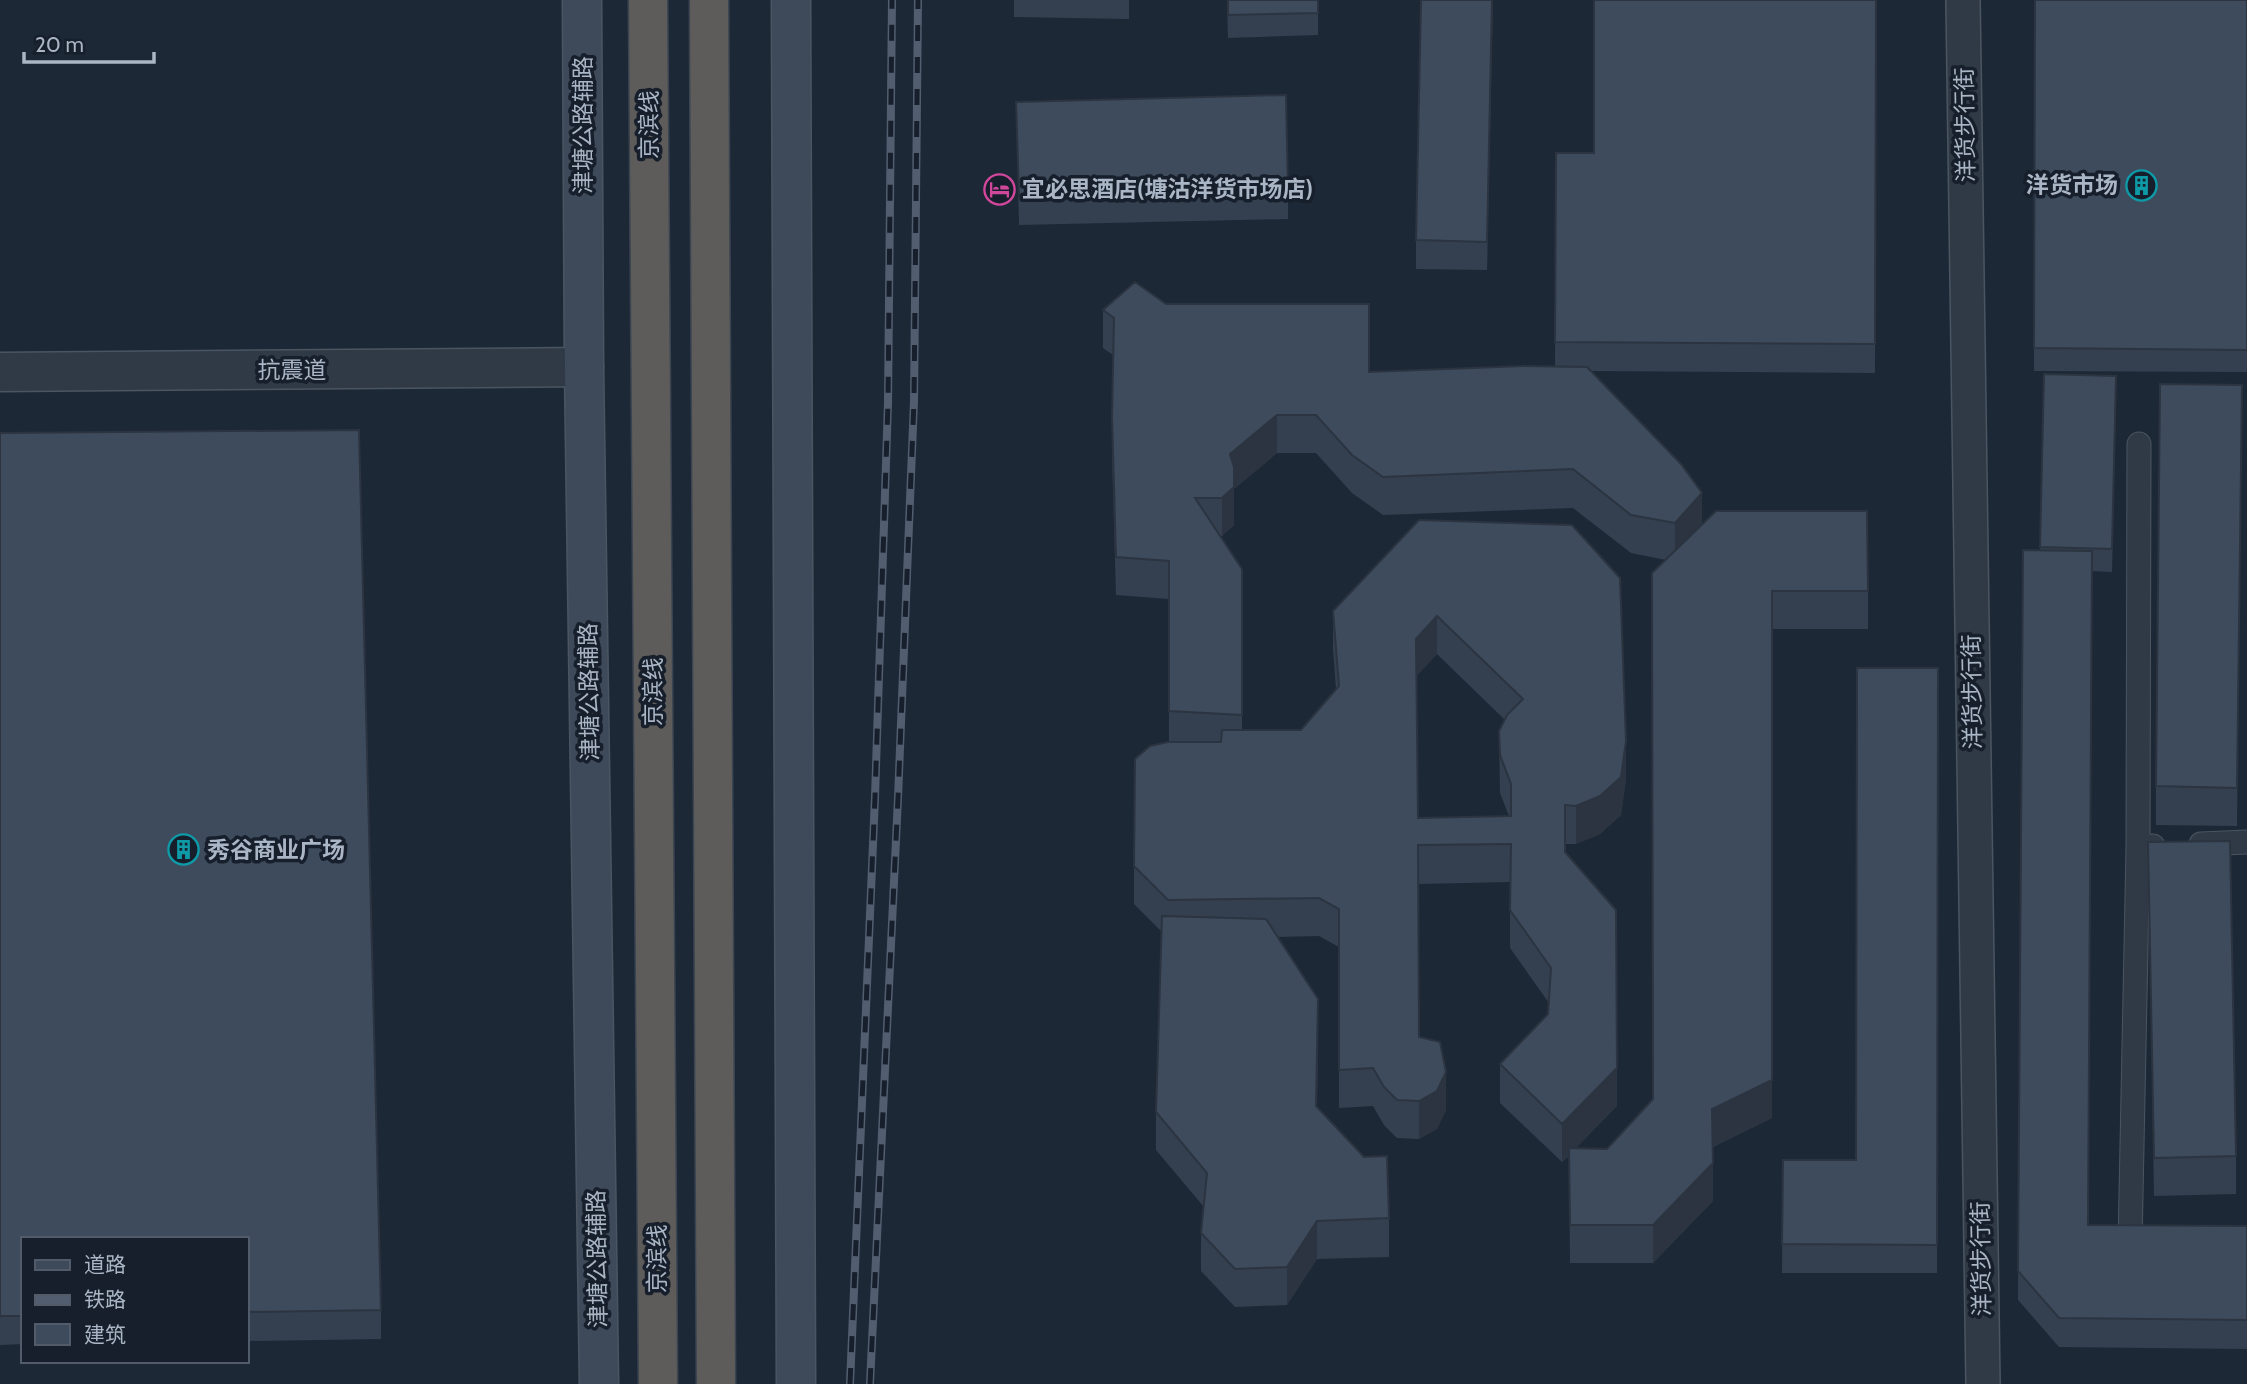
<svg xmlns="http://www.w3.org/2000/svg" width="2247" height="1384" font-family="Cabin,'Noto Sans SC',sans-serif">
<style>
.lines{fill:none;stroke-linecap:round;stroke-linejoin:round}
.service-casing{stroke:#4b5562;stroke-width:25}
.pedestrian-casing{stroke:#4b5562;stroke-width:36}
.tertiary-casing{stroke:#4b5562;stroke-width:41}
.secondary-casing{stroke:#4b5562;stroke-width:41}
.trunk-casing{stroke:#3b4551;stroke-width:41}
.service{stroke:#303a47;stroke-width:23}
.pedestrian{stroke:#303a47;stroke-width:33}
.tertiary{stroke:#303a47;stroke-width:38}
.secondary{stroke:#3e495a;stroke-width:38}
.trunk{stroke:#5e5c5a;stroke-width:38}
.rail-casing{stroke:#525e6f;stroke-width:8}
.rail{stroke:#161f2b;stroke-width:5;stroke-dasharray:16;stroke-linecap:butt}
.wall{fill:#34404f;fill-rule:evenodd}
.shaded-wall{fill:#2b3440}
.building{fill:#3d4b5c;stroke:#2b3440;stroke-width:2;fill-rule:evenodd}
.labels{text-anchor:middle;stroke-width:7;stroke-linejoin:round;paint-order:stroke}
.street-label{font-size:23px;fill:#aab5c5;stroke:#161f2b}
.poi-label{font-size:23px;font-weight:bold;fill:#aab5c5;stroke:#161f2b;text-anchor:start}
</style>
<rect width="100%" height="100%" fill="#1d2836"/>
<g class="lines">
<defs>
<path id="service" d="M 2139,444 L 2138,847 L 2153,846
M 2201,844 L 2247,842
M 2138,847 L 2130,1245 L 2142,1245"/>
<path id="pedestrian" d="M 1963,0 L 1983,1384"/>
<path id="tertiary" d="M 0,372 L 584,367"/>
<path id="secondary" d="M 582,0 L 584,367 L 599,1384
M 791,0 L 796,1384"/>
<path id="trunk" d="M 648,0 L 658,1384
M 709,0 L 716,1384"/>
</defs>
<use href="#service" class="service-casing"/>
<use href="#pedestrian" class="pedestrian-casing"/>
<use href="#tertiary" class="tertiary-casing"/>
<use href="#secondary" class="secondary-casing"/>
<use href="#trunk" class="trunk-casing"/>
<use href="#service" class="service"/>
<use href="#pedestrian" class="pedestrian"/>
<use href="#tertiary" class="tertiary"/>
<use href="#secondary" class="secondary"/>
<use href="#trunk" class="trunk"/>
<defs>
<path id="rail" d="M 850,1384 L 875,797 L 888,403 L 892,0
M 870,1384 L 898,798 L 914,401 L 918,0"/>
</defs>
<use href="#rail" class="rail-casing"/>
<use href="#rail" class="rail"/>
</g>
<path class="wall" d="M 1014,0 L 1129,0 L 1129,19 L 1014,17 Z
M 1227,0 L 1318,0 L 1318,35 L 1228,38 Z
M 1493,0 L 1487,270 L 1416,269 L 1416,240 Z
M 1876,0 L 1875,373 L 1591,371 L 1702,525 L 1868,591 L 1868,629 L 1772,629 L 1772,1118 L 1713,1147 L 1713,1201 L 1653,1263 L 1570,1263 L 1569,1156 L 1562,1162 L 1500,1103 L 1500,1064 L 1548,1014 L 1549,1003 L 1510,948 L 1510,882 L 1418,884 L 1419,1037 L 1446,1110 L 1437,1129 L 1419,1139 L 1397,1138 L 1384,1125 L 1373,1106 L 1339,1108 L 1339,947 L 1319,936 L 1277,937 L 1318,1037 L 1317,1107 L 1389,1218 L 1389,1257 L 1317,1259 L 1287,1305 L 1235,1307 L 1201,1271 L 1201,1233 L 1204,1207 L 1156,1150 L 1156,1112 L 1161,931 L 1134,904 L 1134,866 L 1169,742 L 1169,599 L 1116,595 L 1112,455 L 1113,355 L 1103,348 L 1103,310 L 1166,304 L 1369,372 L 1555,367 L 1556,153 L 1594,153 ZM 1277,453 L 1316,453 L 1352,493 L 1383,515 L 1573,508 L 1631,553 L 1666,560 L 1653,1099 L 1607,1149 L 1576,1148 L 1617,1106 L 1565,853 L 1565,844 L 1576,844 L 1600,834 L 1621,815 L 1626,779 L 1419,520 L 1333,611 L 1333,649 L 1336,689 L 1301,730 L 1242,730 L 1242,569 L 1220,536 L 1222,536 L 1234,525 L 1234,489 ZM 1437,654 L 1505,720 L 1499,731 L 1500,793 L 1509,816 L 1418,818 L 1416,676 Z
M 2035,0 L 2247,0 L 2247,372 L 2034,371 Z
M 1016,102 L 1288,190 L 1288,219 L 1019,225 Z
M 2044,374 L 2116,398 L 2112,572 L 2092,571 L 2088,1225 L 2247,1226 L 2247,1349 L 2059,1347 L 2018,1300 L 2023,550 L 2040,551 Z
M 2242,385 L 2237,826 L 2156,825 L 2156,786 Z
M 0,433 L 381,1310 L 381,1339 L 247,1341 L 247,1239 L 23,1239 L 23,1344 L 0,1345 Z
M 1938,668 L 1937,1273 L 1782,1273 L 1783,1160 L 1856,1160 Z
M 2148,842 L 2236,1156 L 2236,1194 L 2154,1196 Z"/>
<path class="shaded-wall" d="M 1492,0 L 1493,0 L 1487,270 L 1487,242 Z
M 1277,415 L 1277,453 L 1234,489 L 1234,525 L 1222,536 L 1222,498 L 1230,454 Z
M 1702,493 L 1702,531 L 1675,561 L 1675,523 Z
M 1772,591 L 1772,1118 L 1712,1147 L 1712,1109 Z
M 1437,616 L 1437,654 L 1416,677 L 1416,639 Z
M 1626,741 L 1626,779 L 1621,815 L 1600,834 L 1576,844 L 1576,806 Z
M 1318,999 L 1318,1037 L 1316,1144 L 1316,1106 Z
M 1617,1068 L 1617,1106 L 1562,1162 L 1562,1124 Z
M 1446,1072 L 1446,1110 L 1437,1129 L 1419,1139 L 1419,1101 Z
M 1713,1163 L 1713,1201 L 1653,1263 L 1653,1225 Z
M 1317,1221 L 1317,1259 L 1287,1305 L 1287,1267 Z"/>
<path class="building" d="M 1228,0 L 1318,0 L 1318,13 L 1228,15 Z
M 1421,0 L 1492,0 L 1487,242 L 1416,240 Z
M 1594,0 L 1876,0 L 1875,344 L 1555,342 L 1556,153 L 1594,153 Z
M 2035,0 L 2247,0 L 2247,350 L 2034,348 Z
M 1286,95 L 1288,190 L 1019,196 L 1016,102 Z
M 1135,282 L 1166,304 L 1369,304 L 1369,372 L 1524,366 L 1587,367 L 1681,464 L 1702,493 L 1675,523 L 1631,515 L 1573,469 L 1383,477 L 1352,455 L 1316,415 L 1277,415 L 1230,454 L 1234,467 L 1234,487 L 1222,498 L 1195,498 L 1242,569 L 1242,715 L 1169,711 L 1169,561 L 1116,557 L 1112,417 L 1114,318 L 1103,310 Z
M 2044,374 L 2116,376 L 2112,549 L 2040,547 Z
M 2160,384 L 2242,385 L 2237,788 L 2156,786 Z
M 359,430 L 381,1310 L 247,1312 L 247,1239 L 23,1239 L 23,1316 L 0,1316 L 0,433 Z
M 1716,511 L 1867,511 L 1868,591 L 1772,591 L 1772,1080 L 1712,1109 L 1713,1163 L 1653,1225 L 1570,1225 L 1569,1148 L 1607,1149 L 1653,1099 L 1652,573 Z
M 1419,520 L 1572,525 L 1620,578 L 1626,741 L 1621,777 L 1600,796 L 1576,806 L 1565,805 L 1565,852 L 1616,910 L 1617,1068 L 1562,1124 L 1500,1064 L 1548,1014 L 1551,968 L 1510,910 L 1511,844 L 1418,845 L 1419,1037 L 1440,1042 L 1446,1072 L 1437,1091 L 1419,1101 L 1397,1100 L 1384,1087 L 1373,1068 L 1339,1070 L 1339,909 L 1319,898 L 1168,900 L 1134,866 L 1135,759 L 1150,746 L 1168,742 L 1221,742 L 1222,730 L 1301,730 L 1339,686 L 1333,611 ZM 1437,616 L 1523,699 L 1507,715 L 1499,731 L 1500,755 L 1511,784 L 1511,816 L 1418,818 L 1416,639 Z
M 2023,550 L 2092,551 L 2088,1225 L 2247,1226 L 2247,1320 L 2059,1318 L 2018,1271 Z
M 1857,668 L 1938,668 L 1937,1245 L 1782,1244 L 1783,1160 L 1856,1160 Z
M 2230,841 L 2236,1156 L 2154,1158 L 2148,842 Z
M 1162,916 L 1266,919 L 1318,999 L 1316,1106 L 1364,1157 L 1387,1156 L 1389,1218 L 1317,1221 L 1287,1267 L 1235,1269 L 1201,1233 L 1207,1173 L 1156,1112 Z"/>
<defs>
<symbol id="building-ring" viewBox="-11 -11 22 22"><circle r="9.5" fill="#161f2b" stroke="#0f9aa8" stroke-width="1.5"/><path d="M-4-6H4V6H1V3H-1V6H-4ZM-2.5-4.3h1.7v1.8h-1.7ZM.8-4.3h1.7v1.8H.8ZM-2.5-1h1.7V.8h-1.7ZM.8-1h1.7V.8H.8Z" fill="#0f9aa8"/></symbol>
<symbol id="hotel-ring" viewBox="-11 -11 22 22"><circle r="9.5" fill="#161f2b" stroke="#d1479c" stroke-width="1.5"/><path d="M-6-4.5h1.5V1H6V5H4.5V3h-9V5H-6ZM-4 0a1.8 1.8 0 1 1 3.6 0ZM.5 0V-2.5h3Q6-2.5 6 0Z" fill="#d1479c"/></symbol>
</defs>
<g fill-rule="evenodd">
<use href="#building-ring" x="2124" y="168" width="35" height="35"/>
<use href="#hotel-ring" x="982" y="172" width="35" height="35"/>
<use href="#building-ring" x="166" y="832" width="35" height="35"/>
</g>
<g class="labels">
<g class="street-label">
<text transform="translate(583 125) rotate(-90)" y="8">津塘公路辅路</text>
<text transform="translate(649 125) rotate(-90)" y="8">京滨线</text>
<text transform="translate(1965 125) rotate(-91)" y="8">洋货步行街</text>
<text x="292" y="378">抗震道</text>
<text transform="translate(589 692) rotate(-91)" y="8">津塘公路辅路</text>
<text transform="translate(653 692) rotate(-90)" y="8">京滨线</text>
<text transform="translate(1972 692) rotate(-91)" y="8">洋货步行街</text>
<text transform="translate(597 1259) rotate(-91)" y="8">津塘公路辅路</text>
<text transform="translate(657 1259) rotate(-90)" y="8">京滨线</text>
<text transform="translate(1981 1259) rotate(-91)" y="8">洋货步行街</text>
</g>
<g class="poi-label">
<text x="2118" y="193" text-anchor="end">洋货市场</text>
<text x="1022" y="197">宜必思酒店(塘沽洋货市场店)</text>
<text x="207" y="858">秀谷商业广场</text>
</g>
</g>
<rect x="21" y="1237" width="228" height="126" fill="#161f2b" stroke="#515b69" stroke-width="2"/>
<rect x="35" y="1260" width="35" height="10" fill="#3e495a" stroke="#515b69" stroke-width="2"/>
<text x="84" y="1272" font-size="21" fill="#aab5c5">道路</text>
<rect x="35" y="1295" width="35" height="10" fill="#525e6f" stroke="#515b69" stroke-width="2"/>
<text x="84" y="1307" font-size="21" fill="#aab5c5">铁路</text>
<rect x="35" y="1324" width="35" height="21" fill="#3d4b5c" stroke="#515b69" stroke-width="2"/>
<text x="84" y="1342" font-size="21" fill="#aab5c5">建筑</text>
<path d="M24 52v10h130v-10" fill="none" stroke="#aab5c5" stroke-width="3.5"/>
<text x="35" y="52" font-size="21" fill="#aab5c5" stroke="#161f2b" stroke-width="5" paint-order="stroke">20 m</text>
</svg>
